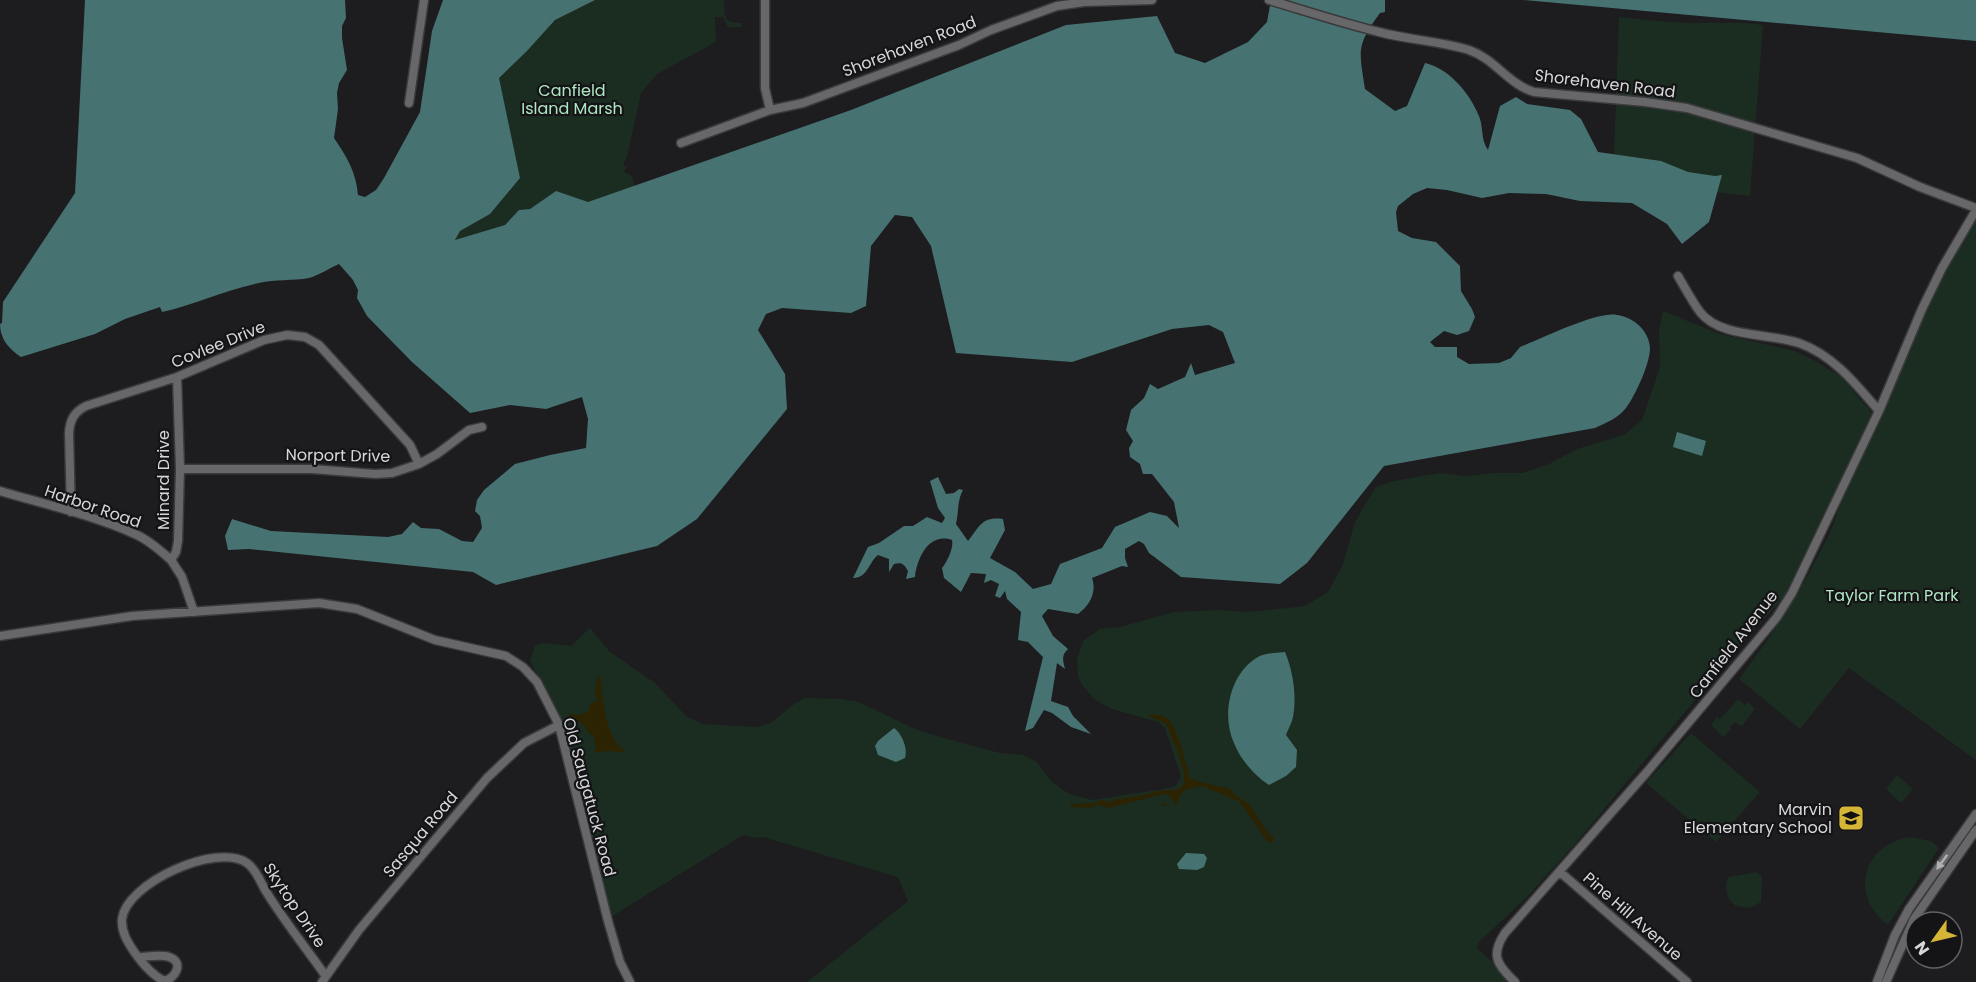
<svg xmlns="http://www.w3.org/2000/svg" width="1976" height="982" font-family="Poppins,sans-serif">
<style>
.green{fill:#1b2d21}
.sand{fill:#2c2303}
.water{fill:#477272}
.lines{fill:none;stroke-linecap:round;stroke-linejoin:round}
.minor-casing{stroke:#3a393b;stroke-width:11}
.minor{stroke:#676669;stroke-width:8}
.oneway{fill:#b0afb2}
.labels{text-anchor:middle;stroke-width:4.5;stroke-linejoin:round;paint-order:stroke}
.street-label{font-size:16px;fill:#d7d7d9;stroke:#141316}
.park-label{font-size:16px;fill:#aee7c2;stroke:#141316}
.poi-label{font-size:16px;fill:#d7d7d9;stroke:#141316;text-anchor:end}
</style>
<rect width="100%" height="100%" fill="#1d1c1f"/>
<path class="green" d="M 593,0 L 724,0 C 725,17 723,23 742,23 L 742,27 L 728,27 L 723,17 L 715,17 L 716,42 L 657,74 L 641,93 L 627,157 L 623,164 L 626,167 L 624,172 L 632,176 L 635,186 L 588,203 L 556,191 L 530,209 L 519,210 L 505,225 L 454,241 L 460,231 L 490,214 L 520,178 L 499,78 L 527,51 L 555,20 Z
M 1619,17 C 1647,20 1675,23 1703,23 C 1724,23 1743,22 1763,25 L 1750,196 L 1613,180 Z
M 1973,218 L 1976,218 L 1976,760 L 1849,668 L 1800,729 L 1739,679 C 1774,633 1805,585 1830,532 C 1840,510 1845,486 1855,464 C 1893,381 1931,299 1973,218 Z
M 1663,311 L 1720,334 L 1795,351 L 1819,363 L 1840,376 L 1872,413 L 1819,533 L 1789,591 L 1750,634 L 1575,844 L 1526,898 L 1479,942 L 1477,948 L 1514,982 L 807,982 L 908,901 L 898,877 L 763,837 L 758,838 L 743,835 L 611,917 L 577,786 L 570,745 L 562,721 L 530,661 L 535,645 L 544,643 L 571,646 L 590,628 L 609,651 L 655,683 L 687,717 L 703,724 L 758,727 L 771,723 L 791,706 L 805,698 L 841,699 L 859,702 L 915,729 L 940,737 L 1000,753 L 1023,755 L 1037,762 L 1051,781 L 1069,794 L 1093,800 L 1163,789 L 1176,786 L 1181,776 L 1165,728 L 1158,722 L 1112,709 L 1095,700 L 1083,686 L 1078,676 L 1077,659 L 1083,641 L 1100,629 L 1120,627 L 1174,612 L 1218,610 L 1248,612 L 1305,606 L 1328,592 L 1343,564 L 1355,522 L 1375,488 L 1389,482 L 1427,475 L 1442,473 L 1464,476 L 1496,473 L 1523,473 L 1549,464 L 1577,449 L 1624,435 L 1642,420 L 1660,367 L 1659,331 Z
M 1738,699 L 1745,705 L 1748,702 L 1755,709 L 1742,726 L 1735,723 L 1729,727 L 1731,729 L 1723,737 L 1711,725 L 1717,717 L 1720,719 Z
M 1691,733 L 1760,792 L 1716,842 L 1646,783 Z
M 1897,775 L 1913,789 L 1901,803 L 1886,789 Z
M 1909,837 L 1931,841 L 1939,848 L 1888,925 C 1849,896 1862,846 1909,837 Z
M 1757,872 L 1762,877 L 1761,902 L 1750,908 L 1736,906 C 1725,898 1725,889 1728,877 Z"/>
<path class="sand" d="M 597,677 L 600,677 C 604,702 604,733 624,751 L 622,753 L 613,751 L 593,752 L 596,747 L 593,735 L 588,733 C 585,721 574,722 568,713 L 579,715 L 588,712 L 589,706 L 593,702 L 597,703 L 595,693 Z
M 1149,715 L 1159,715 L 1169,719 L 1179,739 L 1190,778 C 1194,781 1223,788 1229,788 L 1235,795 L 1249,804 L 1265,829 L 1274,839 L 1272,843 L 1267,841 L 1239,801 C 1228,799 1219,790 1209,790 L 1208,787 C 1190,787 1183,786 1177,804 L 1161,806 L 1163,803 L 1172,805 L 1175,802 L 1169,796 L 1164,794 L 1108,808 L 1099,805 L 1089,808 L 1071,807 L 1070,804 L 1094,803 L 1101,800 L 1111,802 L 1117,798 L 1121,800 L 1122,798 C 1135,797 1145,795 1157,791 C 1164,789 1173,792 1180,788 C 1193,781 1172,739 1168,728 L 1165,723 L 1148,716 Z"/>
<path class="water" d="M 85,0 L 345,0 L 346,18 L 342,26 L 342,38 L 347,70 L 339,83 L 337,93 L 338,109 L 334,138 C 347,157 356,172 358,195 L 365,197 L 376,190 L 384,178 L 420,112 L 432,31 L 443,0 L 595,0 L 555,20 L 527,51 L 499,78 L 520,178 L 490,214 L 460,231 L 455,240 L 505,225 L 519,210 L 530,209 L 556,191 L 588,202 L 851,110 L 1066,25 L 1157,16 L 1175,53 L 1205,63 L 1248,42 L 1267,22 L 1271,0 L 1385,0 L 1385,12 L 1380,13 C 1356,46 1359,50 1365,89 L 1395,111 L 1407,106 L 1425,63 C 1448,68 1469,92 1478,114 C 1484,125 1480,139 1488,150 L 1500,106 L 1516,97 L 1527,104 L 1570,110 L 1581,119 L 1598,152 L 1661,161 L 1688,172 L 1715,176 L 1722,175 L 1709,222 L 1682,244 L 1667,224 L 1632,203 L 1580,201 L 1546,194 L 1509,193 L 1482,198 L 1447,190 L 1427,188 L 1413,194 L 1398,206 L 1396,212 L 1398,231 L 1412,238 L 1436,242 L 1460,266 L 1461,291 L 1472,309 L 1475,317 L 1469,331 L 1457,335 L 1444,331 L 1430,342 L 1435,347 L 1457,347 L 1457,357 L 1469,364 L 1499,363 L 1511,358 L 1520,347 C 1541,339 1597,311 1617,315 C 1633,317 1649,330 1650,348 C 1650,364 1635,396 1626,408 C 1618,418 1606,423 1595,428 L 1384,466 L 1307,563 L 1280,584 L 1181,577 L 1149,553 L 1144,544 L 1139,541 L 1125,549 L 1125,558 L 1128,567 L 1122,566 L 1092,578 C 1097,592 1090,605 1078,614 L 1048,609 L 1042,616 L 1053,636 L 1068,649 C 1061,655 1063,661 1065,669 L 1057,663 L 1051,701 L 1068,707 L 1073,716 L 1091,734 L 1071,727 L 1052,713 L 1044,710 L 1033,728 L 1025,731 L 1043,657 L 1028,642 L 1018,640 L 1021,612 L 1007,599 L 1005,591 L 1000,598 L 995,596 L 999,584 L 991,580 L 984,583 L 986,574 L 971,573 L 961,592 L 944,578 L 942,568 C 947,562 954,548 952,540 C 929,532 917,558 915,577 L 906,579 L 908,571 C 904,564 902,562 894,564 L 889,572 L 889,559 L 878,555 C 868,563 868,578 853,578 L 868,547 L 879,543 L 904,526 L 913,526 L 927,517 L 942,523 L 945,518 L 938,508 L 930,481 L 938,477 L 946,494 L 954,493 L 959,489 L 963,490 C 957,501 959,511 956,524 L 968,541 C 979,528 981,516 1003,519 L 1005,530 L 990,558 L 1015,572 L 1033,589 L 1051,584 L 1060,564 L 1102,548 L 1115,527 L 1150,512 L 1167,516 L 1179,528 L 1174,502 L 1152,474 L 1143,474 L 1140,464 L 1130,457 L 1129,448 L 1133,441 L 1126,430 L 1131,410 L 1144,398 L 1150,384 L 1158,389 L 1185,377 L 1191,363 L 1195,375 L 1235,363 L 1223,332 L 1209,325 L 1172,329 L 1072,362 L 956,353 L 931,246 L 912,217 L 895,215 L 871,246 L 866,306 L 851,313 L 782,308 L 766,314 L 758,330 L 785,374 L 787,409 L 697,519 L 657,546 L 496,585 L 473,572 L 249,549 L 228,550 L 225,536 L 232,519 L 271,531 L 388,537 L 402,534 L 413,522 L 421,528 L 439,529 L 462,541 L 473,542 L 482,528 L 480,516 L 475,511 L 477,500 L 484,490 L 515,464 L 550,455 L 586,448 L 588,419 L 582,397 L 546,409 L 510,405 L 470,413 L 412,362 L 367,316 L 357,298 L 358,290 L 353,280 L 339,264 C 329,268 320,275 309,278 C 293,281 275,279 259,283 C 225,290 194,305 162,312 L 160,307 L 125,319 L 95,334 L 21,357 C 9,349 0,339 0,324 L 2,323 L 3,302 L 75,193 Z
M 1523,0 L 1976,0 L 1976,41 Z
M 1677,432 L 1706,441 L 1702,456 L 1673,447 Z
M 1285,652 C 1293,671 1297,696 1293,717 C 1292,723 1288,729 1286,735 L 1297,750 L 1296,767 L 1286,776 L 1269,785 C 1255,776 1240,759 1234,743 C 1221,715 1230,673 1258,657 C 1265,653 1276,653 1285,652 Z
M 894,728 C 902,734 908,748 905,758 L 896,762 L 878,755 L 875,746 L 878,741 Z
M 1186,853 L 1204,854 L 1207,858 L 1204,867 L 1197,870 L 1179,869 L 1177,864 Z"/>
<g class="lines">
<defs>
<path id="minor" d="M 765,0 L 765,88 L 770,110
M 1269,0 C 1306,11 1342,23 1379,32 C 1409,40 1440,41 1469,50 C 1495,59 1508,84 1534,92 L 1645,102 L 1687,108 L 1857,158 L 1920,187 L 1976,208
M 409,103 L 424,0
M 681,143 L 770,110 L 803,103 L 959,45 L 991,30 L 1057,6 L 1084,2 L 1152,0
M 1678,276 C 1685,288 1692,301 1700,312 C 1720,338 1769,333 1799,343 C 1833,355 1856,384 1879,411
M 177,377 L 180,469 L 178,541 L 176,552 L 171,560 L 182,577 L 194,612
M 180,469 L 312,469 L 375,474 L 392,473 L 419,464 L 437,454 L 469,430 L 482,427
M 0,491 C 44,504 96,516 137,535 C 150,541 161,551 171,560
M 71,512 L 69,433 C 70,420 74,412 86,406 L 177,377 L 264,340 L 287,335 L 305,337 L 319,345 L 410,445 L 419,464
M 0,636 L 132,616 L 319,603 L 357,609 L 435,640 L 506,656 L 523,667 L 537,682 L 559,725 L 608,921 L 620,962 L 630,982
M 1560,872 L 1687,982
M 138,957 C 147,957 161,954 169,957 C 185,962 175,979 164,981 C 152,975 142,963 135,953 C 128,943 121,932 122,919 C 126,883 217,842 247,863 C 257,870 261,884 267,893 C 285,922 306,948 325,975
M 322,982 L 359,930 L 487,778 L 524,743 L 559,725
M 1515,982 C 1497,965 1490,955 1505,933 L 1647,772 L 1777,617 L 1792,593 L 1879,411 L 1922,309 L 1942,268 L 1976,210
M 1877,982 L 1895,935 L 1909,909 L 1976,814
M 1886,982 L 1914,919 L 1976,830"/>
</defs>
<use href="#minor" class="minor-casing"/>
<use href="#minor" class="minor"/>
</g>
<defs><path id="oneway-solid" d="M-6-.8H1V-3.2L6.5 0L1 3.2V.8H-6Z" transform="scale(1.5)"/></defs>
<use class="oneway" href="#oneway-solid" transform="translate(1942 862) rotate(126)"/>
<defs>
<symbol id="school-square" viewBox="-11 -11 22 22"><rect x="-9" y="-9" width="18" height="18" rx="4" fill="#d5b535" stroke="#141316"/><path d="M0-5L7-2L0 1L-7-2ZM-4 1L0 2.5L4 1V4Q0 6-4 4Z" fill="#111"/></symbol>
</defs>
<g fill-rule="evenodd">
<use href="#school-square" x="1836" y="803" width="30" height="30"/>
</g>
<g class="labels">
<g class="street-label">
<text transform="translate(909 46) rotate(-21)" y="6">Shorehaven Road</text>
<text transform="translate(1605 83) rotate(7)" y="6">Shorehaven Road</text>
<text transform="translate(218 344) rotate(-22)" y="6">Covlee Drive</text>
<text transform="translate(338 455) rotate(1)" y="6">Norport Drive</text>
<text transform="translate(163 480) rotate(-90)" y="6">Minard Drive</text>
<text transform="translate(93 506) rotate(19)" y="6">Harbor Road</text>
<text transform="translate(1733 644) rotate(-52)" y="6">Canfield Avenue</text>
<text transform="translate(590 797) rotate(75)" y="6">Old Saugatuck Road</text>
<text transform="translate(420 834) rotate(-50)" y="6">Sasqua Road</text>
<text transform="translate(295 905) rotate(56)" y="6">Skytop Drive</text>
<text transform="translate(1633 916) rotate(41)" y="6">Pine Hill Avenue</text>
</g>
<g class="park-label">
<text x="572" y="96">Canfield<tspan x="572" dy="18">Island Marsh</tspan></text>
<text x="1892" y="601">Taylor Farm Park</text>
</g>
<g class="poi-label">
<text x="1832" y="815">Marvin<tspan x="1832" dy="18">Elementary School</tspan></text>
</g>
</g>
<g transform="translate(1934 940) rotate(236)"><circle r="28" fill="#141316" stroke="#626164" stroke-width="1.5"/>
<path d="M0-4.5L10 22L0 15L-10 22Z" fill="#d5b535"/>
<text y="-9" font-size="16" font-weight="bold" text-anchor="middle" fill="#d7d7d9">N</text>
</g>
</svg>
